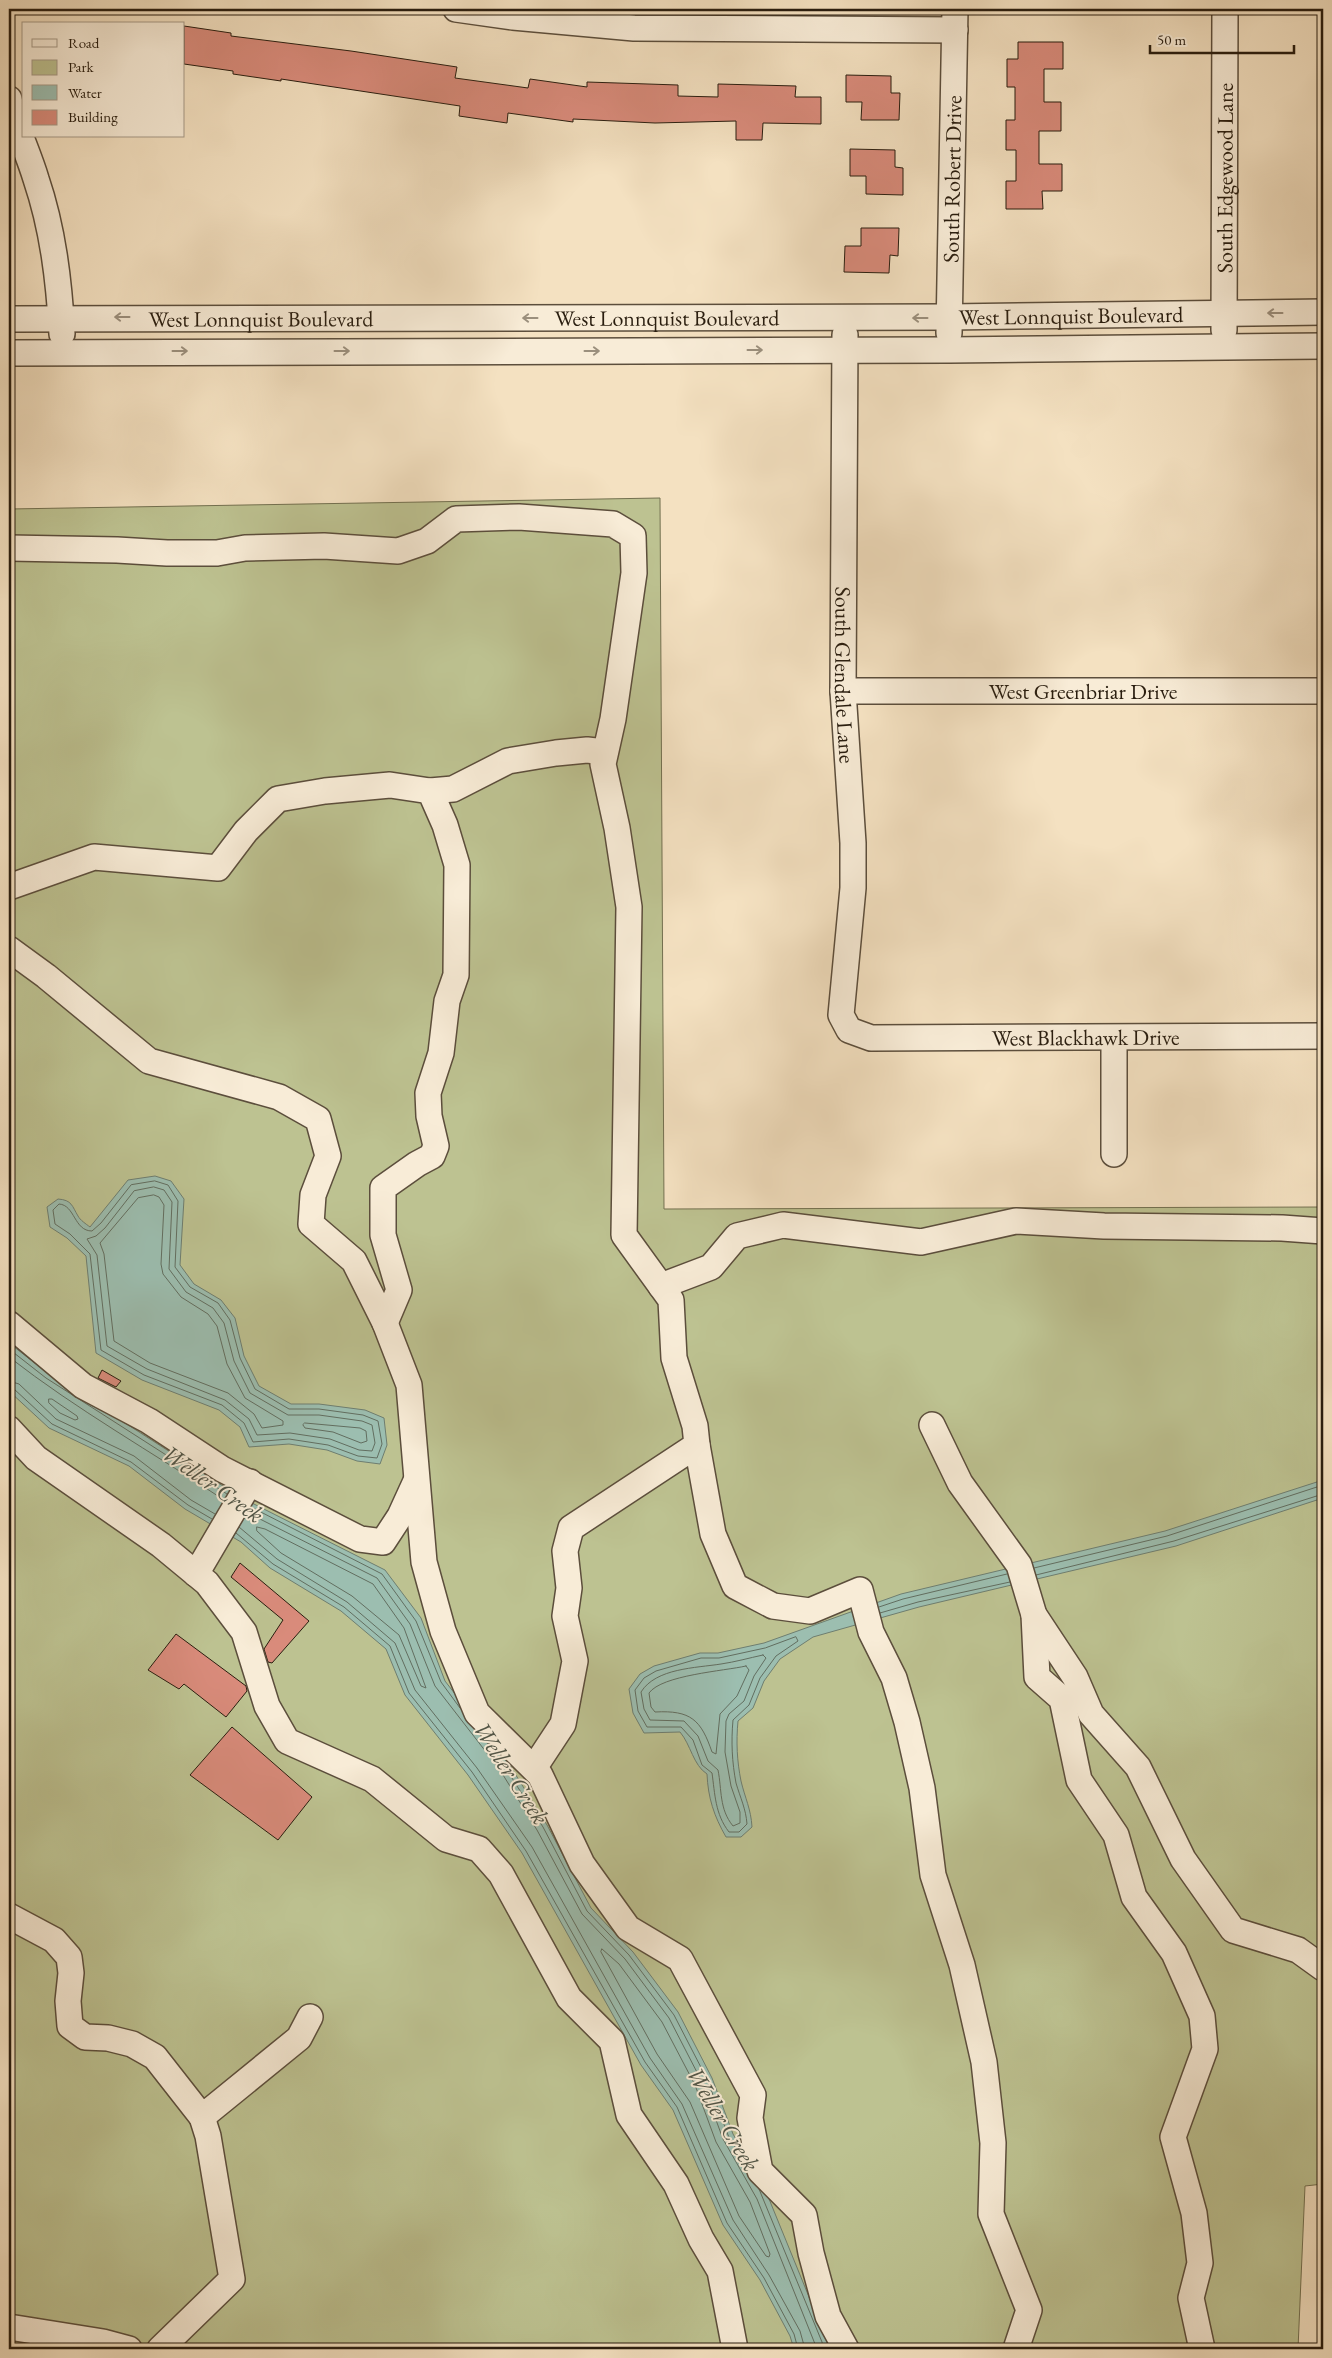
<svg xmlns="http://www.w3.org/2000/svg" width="1332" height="2358" font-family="'EB Garamond',serif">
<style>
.green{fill:#bdc291;stroke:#737050}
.water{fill:#9cbeb0;stroke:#6e7e70}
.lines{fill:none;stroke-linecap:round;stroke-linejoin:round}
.shore{stroke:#626e60;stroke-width:1}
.building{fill:#d98b7b;stroke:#291d0f}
.minor-casing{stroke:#5c4e3c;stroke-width:28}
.minor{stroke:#f8ecd7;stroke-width:25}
.oneway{stroke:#9b8f7d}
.labels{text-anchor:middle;stroke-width:4;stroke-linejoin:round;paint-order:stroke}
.street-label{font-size:22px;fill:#291d0f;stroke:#f8ecd7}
.water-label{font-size:24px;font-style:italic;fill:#515547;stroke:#f8ecd7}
</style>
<rect width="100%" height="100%" fill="#f4e1c1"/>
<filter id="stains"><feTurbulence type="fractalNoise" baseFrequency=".004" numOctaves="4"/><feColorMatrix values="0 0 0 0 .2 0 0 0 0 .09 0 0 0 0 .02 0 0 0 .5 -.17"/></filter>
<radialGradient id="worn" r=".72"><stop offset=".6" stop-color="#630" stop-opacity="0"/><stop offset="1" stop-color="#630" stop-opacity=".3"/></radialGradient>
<path class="green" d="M 660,498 L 664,1209 L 1323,1207 L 1323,2184 L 1305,2186 L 1298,2349 L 9,2349 L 9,509 Z"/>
<path class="water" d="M 155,1176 L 171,1181 L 184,1199 L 180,1265 L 194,1284 L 221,1300 L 235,1318 L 244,1356 L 259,1386 L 291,1404 L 319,1404 L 365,1410 L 384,1418 L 387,1445 L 380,1464 L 357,1461 L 327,1450 L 289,1444 L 249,1447 L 240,1427 L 219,1410 L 142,1380 L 96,1353 L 86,1256 L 67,1238 L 50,1227 L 47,1207 L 58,1199 C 72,1200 72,1206 78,1216 C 80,1220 86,1224 90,1227 L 128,1180 Z
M 9,1343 L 49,1374 L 240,1497 L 385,1570 L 421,1618 L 445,1681 L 509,1764 L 547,1825 L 591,1908 L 633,1952 L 678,2012 L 712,2078 L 733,2134 L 767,2194 L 827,2341 L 828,2349 L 794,2349 L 790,2336 L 760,2280 L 723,2225 L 673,2110 L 641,2065 L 522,1853 L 468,1775 L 405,1695 L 386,1649 L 341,1611 L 270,1568 L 241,1542 L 185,1509 L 129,1466 L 49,1428 L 9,1391 Z
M 1323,1480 L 1323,1498 L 1176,1546 L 919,1607 L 813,1637 L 780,1659 L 764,1681 L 753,1708 L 738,1721 C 736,1742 737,1761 741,1781 C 745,1798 751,1809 752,1827 L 741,1837 L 726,1837 C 714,1816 708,1798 707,1774 C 693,1765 691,1745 680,1732 L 644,1733 L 633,1713 L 629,1689 L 640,1674 L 654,1666 L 700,1653 L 718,1653 L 764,1643 L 901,1594 L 1165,1531 Z"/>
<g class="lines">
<path class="shore" d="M 155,1181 L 168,1185 L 178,1201 L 175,1267 L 190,1287 L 218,1303 L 230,1320 L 240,1358 L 255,1389 L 289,1409 L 319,1409 L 363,1415 L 378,1421 L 382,1444 L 377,1458 L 358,1456 L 328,1445 L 289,1439 L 253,1442 L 244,1423 L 222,1405 L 144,1375 L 101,1350 L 90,1254 L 70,1234 L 55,1224 L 53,1210 L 59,1204 C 75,1205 74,1231 92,1231 L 101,1223 L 131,1185 Z
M 154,1187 L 164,1190 L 172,1202 L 169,1269 L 186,1292 L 213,1308 L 224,1323 L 234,1361 L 250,1393 L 288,1415 L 319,1415 L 362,1421 L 372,1425 L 375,1443 L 372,1451 L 359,1450 L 330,1439 L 290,1433 L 257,1435 L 249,1419 L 225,1400 L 147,1369 L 107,1346 L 97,1255 L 87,1239 L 96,1236 L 105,1228 L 134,1191 Z
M 154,1195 L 159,1197 L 164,1205 L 161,1264 L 163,1274 L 181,1297 L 208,1314 L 217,1326 L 227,1364 L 245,1398 L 283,1421 L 283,1425 L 262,1428 L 254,1414 L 228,1393 L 150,1363 L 114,1341 L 104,1254 L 100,1243 L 138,1198 Z
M 9,1349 L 46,1378 L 227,1494
M 9,1357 C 77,1410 152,1452 224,1500
M 9,1381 L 19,1384 L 56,1419 L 134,1456 L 191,1500 L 215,1514
M 9,1388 L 14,1389 L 52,1424 L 131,1462 L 188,1505 L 212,1519
M 49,1399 L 52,1399 L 77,1416 L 78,1419 L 75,1420 L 60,1413 L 49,1403 Z
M 305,1423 L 360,1428 L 366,1431 L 367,1441 L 361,1443 L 333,1432 L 305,1428 L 303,1425 Z
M 251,1507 L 382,1574 L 416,1621 L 441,1682 L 460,1708
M 248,1513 L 377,1578 L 410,1624 L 435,1686 L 500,1770 L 537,1830 L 582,1914 L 625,1959 L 669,2018 L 702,2082 L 723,2139 L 757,2199 L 817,2349
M 239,1527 L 277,1559 L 347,1602 L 395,1643 L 415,1690 L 477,1768 L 532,1847 L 650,2058 L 682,2104 L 733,2220 L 769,2275 L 800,2331 L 805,2349
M 257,1527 L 265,1529 L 373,1584 L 404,1628 L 426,1688 L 421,1686 L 399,1635 L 352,1596 L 281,1553 L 257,1531 Z
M 236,1533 L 273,1564 L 344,1607 L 390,1646 L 409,1693 L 472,1772 L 526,1851 L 645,2062 L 677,2107 L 727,2223 L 764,2278 L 794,2334 L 798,2349
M 1034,1568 L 1167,1536 L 1323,1485
M 1036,1575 L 1174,1541 L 1323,1494
M 879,1607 L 903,1599 L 1007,1574
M 880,1613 L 918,1602 L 1010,1582
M 796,1637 L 798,1641 L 776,1656 L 760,1678 L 749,1705 L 733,1720 C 731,1742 732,1762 736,1783 C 740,1797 746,1809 747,1824 L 739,1832 L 729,1832 C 715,1814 715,1794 712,1773 L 702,1765 L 693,1740 L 681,1727 L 647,1727 L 638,1711 L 635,1690 L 644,1678 L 656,1671 L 701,1658 L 719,1658 L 765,1648 Z
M 763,1655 L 766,1658 L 754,1676 L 744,1701 L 729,1714 L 726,1721 L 725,1752 L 731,1786 L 740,1812 L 740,1823 L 733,1826 C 719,1809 722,1790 718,1770 L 708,1761 L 698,1736 L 684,1721 L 650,1720 L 644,1709 L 641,1692 C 656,1668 696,1668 721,1664 C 735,1662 749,1658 763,1655 Z
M 746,1666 L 749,1670 L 737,1696 L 720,1714 L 716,1754 L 712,1752 C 701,1720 691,1710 655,1712 L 651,1707 L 649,1693 C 662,1675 724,1671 746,1666 Z
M 484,1739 L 505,1767 L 543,1827 L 587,1911 L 629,1955 L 674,2015 L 707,2079 L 728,2135 L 745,2164
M 602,1949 L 619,1964 L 662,2022 L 695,2085 L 716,2142 L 750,2202 L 770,2254 L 769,2257 L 766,2256 L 739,2216 L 690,2102 L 657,2054 L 601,1952 Z
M 759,2189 L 822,2342 L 823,2349"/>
</g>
<path class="building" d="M 184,26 L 231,33 L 231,36 L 351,51 L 457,67 L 455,78 L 528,88 L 530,79 L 587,87 L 587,82 L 678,85 L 678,96 L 718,97 L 718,84 L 796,86 L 795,97 L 821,97 L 821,124 L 763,123 L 762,140 L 736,140 L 736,121 L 655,123 L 573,119 L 573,122 L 508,113 L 507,123 L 459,116 L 460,106 L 281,79 L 281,81 L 233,74 L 233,71 L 184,64 Z
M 1018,42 L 1063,42 L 1063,69 L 1044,69 L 1044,102 L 1061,102 L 1061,131 L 1039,131 L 1039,164 L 1062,164 L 1062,191 L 1042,191 L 1043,209 L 1006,209 L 1006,181 L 1016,181 L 1016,150 L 1006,150 L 1006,120 L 1015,120 L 1015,87 L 1007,87 L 1007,59 L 1018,59 Z
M 846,75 L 891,76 L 891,93 L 900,93 L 899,120 L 861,120 L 862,102 L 846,102 Z
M 850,149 L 895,150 L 895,167 L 903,168 L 903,195 L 866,194 L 866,176 L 850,176 Z
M 861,228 L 899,228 L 898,256 L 890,255 L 889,273 L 844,272 L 845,246 L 861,246 Z
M 102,1370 L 121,1381 L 116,1387 L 98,1378 Z
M 240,1563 L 309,1621 L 272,1663 L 268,1662 L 264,1649 L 283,1620 L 231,1577 Z
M 176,1634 L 246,1686 L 247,1691 L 226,1717 L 184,1684 L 179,1689 L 148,1670 Z
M 232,1727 L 312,1797 L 278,1840 L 190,1775 Z"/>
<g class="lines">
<defs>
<g id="minor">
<path d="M 456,9 L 513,17 L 634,28 L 955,30"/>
<path d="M 9,99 C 15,127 28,152 36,179 C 53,229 59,281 62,334"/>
<path id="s1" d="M 9,319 L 950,317 L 1323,312"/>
<path id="s2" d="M 1224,330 L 1225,9"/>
<path id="s3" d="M 949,333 L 955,9"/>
<path id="s4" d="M 845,335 L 843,691 L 853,843 L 853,888 L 841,1015 L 849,1030 L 871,1038 L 1323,1036"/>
<path d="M 9,353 L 949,350 L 1323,346"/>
<path d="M 9,548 L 117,550 L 167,553 L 217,553 L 245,548 L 324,546 L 398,551 L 427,541 L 456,519 L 519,517 L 613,524 L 633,536 L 634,573 L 613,719 L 603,764 L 617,828 L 629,907 L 624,1235 L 671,1300 L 674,1358 L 695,1426 L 697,1445 L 571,1528 L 565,1551 L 569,1588 L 565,1616 L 575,1661 L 563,1724 L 534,1768"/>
<path id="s5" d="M 843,691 L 1323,691"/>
<path d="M 430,791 L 453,789 L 508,761 L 556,753 L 587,750 L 605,752"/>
<path d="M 9,887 L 94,857 L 218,868 L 246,831 L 278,799 L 325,791 L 390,785 L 430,791 L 445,825 L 457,865 L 456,975 L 447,1001 L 441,1053 L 428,1093 L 429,1116 L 436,1146 L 432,1156 L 417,1164 L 383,1188 L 383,1235 L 399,1290 L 385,1323"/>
<path d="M 9,949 L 46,976 L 149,1061 L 279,1097 L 318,1119 L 328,1156 L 313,1195 L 311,1224 L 354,1261 L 385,1323 L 409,1385 L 424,1562 L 443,1631 L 477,1713 L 540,1775 L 582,1864 L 628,1928 L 680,1959 L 753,2095 L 750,2118 L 760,2171 L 804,2215 L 811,2253 L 828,2316 L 846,2349"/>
<path d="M 1114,1038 L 1114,1154"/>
<path d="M 661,1286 L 711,1267 L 737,1236 L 783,1225 L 921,1242 L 1016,1221 L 1104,1226 L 1282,1228 L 1323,1231"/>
<path d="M 9,1324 L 83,1386 L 149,1421 L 222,1469 L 360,1539 L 383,1542 L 400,1516 L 416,1481"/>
<path d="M 932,1425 L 960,1483 L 1019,1565 L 1034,1615 L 1075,1677 L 1091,1714 L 1138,1767 L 1183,1859 L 1233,1930 L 1298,1950 L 1323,1968"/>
<path d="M 9,1429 L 36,1458 L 161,1545 L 207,1583 L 244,1632 L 267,1706 L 287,1741 L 372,1779 L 446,1839 L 479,1849 L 501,1874 L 569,1998 L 612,2041 L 629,2115 L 676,2184 L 701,2239 L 720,2271 L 735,2349"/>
<path d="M 697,1445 L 713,1534 L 735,1586 L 773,1606 L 810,1611 L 860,1590 L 871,1632 L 894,1678 L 907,1722 L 922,1788 L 933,1875 L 962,1965 L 984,2062 L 993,2143 L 991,2214 L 1029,2310 L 1016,2349"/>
<path d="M 196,1574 L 250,1482"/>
<path d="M 1034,1615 L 1037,1677 L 1062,1699 L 1079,1780 L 1116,1835 L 1134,1897 L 1174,1953 L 1202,2016 L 1205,2049 L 1173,2137 L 1194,2213 L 1200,2263 L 1191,2298 L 1202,2349"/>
<path d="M 9,1916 L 54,1940 L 69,1957 L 71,1973 L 68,2001 L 70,2026 L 85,2037 L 108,2038 L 132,2044 L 155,2057 L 202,2117 L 299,2038 L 310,2017"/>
<path d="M 9,2327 L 103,2342 L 129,2349"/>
<path d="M 160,2349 L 232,2279 L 208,2136 L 202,2117"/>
</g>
</defs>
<use href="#minor" class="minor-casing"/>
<use href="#minor" class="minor"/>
</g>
<defs><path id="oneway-shaft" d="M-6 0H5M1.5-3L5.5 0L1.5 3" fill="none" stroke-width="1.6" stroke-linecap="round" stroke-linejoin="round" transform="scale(1.25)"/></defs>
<g class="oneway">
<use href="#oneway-shaft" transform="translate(1275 313) rotate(180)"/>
<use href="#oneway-shaft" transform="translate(122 317) rotate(-180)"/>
<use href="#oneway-shaft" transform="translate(530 318) rotate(-180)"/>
<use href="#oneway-shaft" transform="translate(920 318) rotate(180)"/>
<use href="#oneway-shaft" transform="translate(755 350)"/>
<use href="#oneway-shaft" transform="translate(180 351)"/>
<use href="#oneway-shaft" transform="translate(342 351)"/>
<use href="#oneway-shaft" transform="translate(592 351)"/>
</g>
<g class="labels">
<g class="street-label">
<text dy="8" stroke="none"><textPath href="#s2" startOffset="152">South Edgewood Lane</textPath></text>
<text dy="8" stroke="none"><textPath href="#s3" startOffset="154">South Robert Drive</textPath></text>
<text dy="8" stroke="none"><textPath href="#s1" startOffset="1062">West Lonnquist Boulevard</textPath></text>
<text dy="8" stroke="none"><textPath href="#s1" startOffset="252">West Lonnquist Boulevard</textPath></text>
<text dy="8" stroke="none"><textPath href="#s1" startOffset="658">West Lonnquist Boulevard</textPath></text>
<text dy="8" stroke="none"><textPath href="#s4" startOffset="340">South Glendale Lane</textPath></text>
<text dy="8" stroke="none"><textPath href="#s5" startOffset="240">West Greenbriar Drive</textPath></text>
<text dy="8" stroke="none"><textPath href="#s4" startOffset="936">West Blackhawk Drive</textPath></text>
</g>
<g class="water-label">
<text transform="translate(213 1484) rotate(35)" y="8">Weller Creek</text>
<text transform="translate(511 1773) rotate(57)" y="8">Weller Creek</text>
<text transform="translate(723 2119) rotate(59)" y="8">Weller Creek</text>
</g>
</g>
<rect width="1332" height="2358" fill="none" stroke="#f4e1c1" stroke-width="30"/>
<rect x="10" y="10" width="1312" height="2338" fill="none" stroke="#291d0f" stroke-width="2.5"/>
<rect x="15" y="15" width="1302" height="2328" fill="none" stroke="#291d0f"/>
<rect x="22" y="22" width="162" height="115" fill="#f8ecd7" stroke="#a59987"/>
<rect x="32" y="39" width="25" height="8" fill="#f8ecd7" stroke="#a59987"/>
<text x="68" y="48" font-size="15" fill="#291d0f">Road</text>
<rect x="32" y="60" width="25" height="15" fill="#bdc291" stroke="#a59987"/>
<text x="68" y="72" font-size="15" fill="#291d0f">Park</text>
<rect x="32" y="85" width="25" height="15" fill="#9cbeb0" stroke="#a59987"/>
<text x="68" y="98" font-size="15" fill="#291d0f">Water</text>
<rect x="32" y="110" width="25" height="15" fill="#d98b7b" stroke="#a59987"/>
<text x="68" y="122" font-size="15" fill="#291d0f">Building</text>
<path d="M1150 45v8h144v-8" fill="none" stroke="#291d0f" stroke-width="2.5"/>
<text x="1157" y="45" font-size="15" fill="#291d0f" stroke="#f8ecd7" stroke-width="4" paint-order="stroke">50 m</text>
<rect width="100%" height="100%" filter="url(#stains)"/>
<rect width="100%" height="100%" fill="url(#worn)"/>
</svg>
